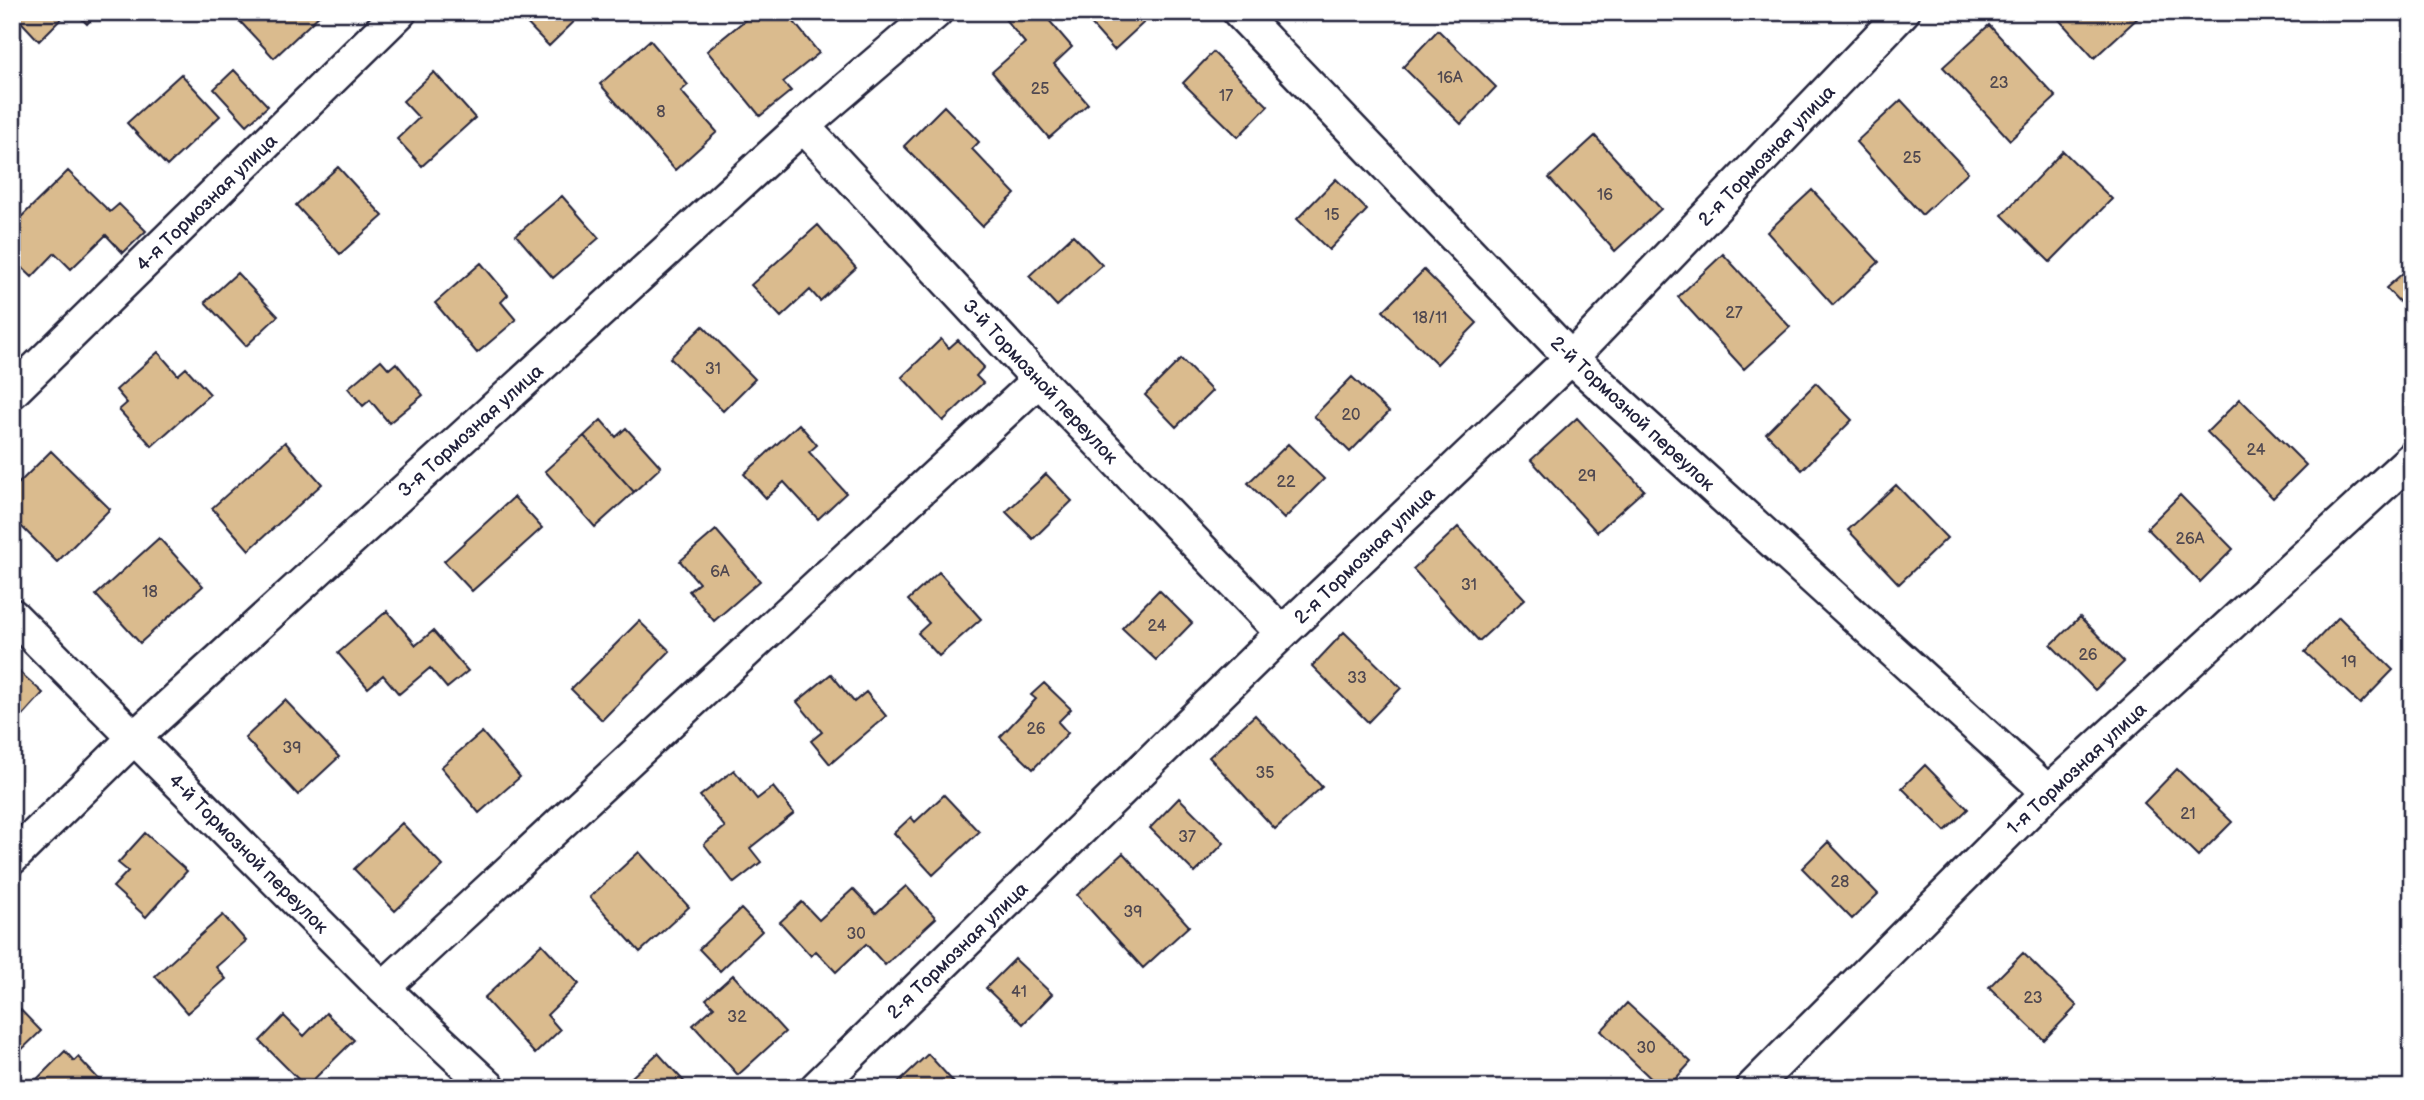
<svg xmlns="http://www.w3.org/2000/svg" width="2424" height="1100" font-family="'Balsamiq Sans',sans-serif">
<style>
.building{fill:#dabb8e;stroke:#22223b;stroke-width:2}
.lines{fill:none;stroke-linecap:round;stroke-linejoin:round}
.street-casing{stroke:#22223b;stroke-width:37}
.street{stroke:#fff;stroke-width:32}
.labels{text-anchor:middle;stroke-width:5;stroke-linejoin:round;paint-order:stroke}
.number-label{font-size:16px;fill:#504850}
.street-label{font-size:19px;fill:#22223b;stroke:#fff}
</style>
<rect width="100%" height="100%" fill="#fff"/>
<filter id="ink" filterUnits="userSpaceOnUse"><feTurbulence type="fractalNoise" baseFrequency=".0143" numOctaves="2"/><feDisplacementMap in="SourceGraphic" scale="14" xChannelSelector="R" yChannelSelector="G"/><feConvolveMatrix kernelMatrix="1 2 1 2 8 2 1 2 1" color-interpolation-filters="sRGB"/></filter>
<g filter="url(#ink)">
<path class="building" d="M 12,12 L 62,12 L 65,15 L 39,41 Z
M 75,12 L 98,12 L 87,24 Z
M 242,12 L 323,12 L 274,58 L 236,17 Z
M 516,12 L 581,12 L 582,14 L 549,46 Z
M 755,12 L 758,12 L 762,17 L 769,12 L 786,12 L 819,53 L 783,82 L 791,91 L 760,116 L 707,51 Z
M 999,12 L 1042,12 L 1072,47 L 1054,64 L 1088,104 L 1049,138 L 992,72 L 1025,43 Z
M 1080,12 L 1148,12 L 1151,16 L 1114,50 Z
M 2052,12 L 2136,12 L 2140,16 L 2094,58 Z
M 1989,25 L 2056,97 L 2010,140 L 1943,67 Z
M 1438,30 L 1496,87 L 1461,124 L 1403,67 Z
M 650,40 L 688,85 L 681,91 L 717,132 L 675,170 L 600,84 Z
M 1213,52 L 1268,106 L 1238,137 L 1183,83 Z
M 234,70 L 268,106 L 247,125 L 214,89 Z
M 434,72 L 475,118 L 422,166 L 397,139 L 419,118 L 403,101 Z
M 181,74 L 220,116 L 167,166 L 127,123 Z
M 1901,100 L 1968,172 L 1922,215 L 1856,142 Z
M 944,106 L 979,142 L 972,149 L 1015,194 L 982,226 L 904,146 Z
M 1595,136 L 1661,209 L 1615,251 L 1549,178 Z
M 2063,151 L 2112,199 L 2050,262 L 2002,215 Z
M 338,167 L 383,216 L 340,254 L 296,205 Z
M 68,171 L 110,212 L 119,204 L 146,231 L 123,253 L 106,235 L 71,269 L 55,253 L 32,277 L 12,258 L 12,226 Z
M 1336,179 L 1367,210 L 1329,250 L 1297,219 Z
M 1812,190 L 1879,262 L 1833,305 L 1767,232 Z
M 562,196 L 599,238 L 553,278 L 516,235 Z
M 818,225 L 856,268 L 820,301 L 810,290 L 781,317 L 751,285 Z
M 1073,235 L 1102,265 L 1057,306 L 1029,276 Z
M 1723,254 L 1790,327 L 1744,369 L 1678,297 Z
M 481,263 L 508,295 L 501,302 L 516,320 L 477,353 L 435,303 Z
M 2412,265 L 2412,315 L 2386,288 Z
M 1424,270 L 1477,323 L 1437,364 L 1383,311 Z
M 237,273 L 278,316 L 246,346 L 205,302 Z
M 703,326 L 755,379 L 723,411 L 670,358 Z
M 941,339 L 949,348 L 958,340 L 984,367 L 976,376 L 983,383 L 943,421 L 902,377 Z
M 158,352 L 178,375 L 186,368 L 210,394 L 152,446 L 119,410 L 127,403 L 116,390 Z
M 1181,359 L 1212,391 L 1176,427 L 1145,395 Z
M 381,360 L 389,369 L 396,363 L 423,395 L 389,423 L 370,400 L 363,406 L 348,388 Z
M 1352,377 L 1389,412 L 1350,452 L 1314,416 Z
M 1816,383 L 1852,420 L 1802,470 L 1766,433 Z
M 2240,399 L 2306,465 L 2273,498 L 2207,432 Z
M 1577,418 L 1644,490 L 1597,532 L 1531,460 Z
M 601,420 L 616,437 L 626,428 L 661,467 L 634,492 L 584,436 Z
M 799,424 L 817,445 L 809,452 L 846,493 L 818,519 L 784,482 L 766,498 L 744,474 Z
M 584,436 L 634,492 L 595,527 L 545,471 Z
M 285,442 L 322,484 L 249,550 L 212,508 Z
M 1288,444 L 1324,479 L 1284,519 L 1248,483 Z
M 51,451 L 110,509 L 57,562 L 12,517 L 12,490 Z
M 1046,474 L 1072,501 L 1033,539 L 1006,512 Z
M 1896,485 L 1947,538 L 1899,584 L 1848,530 Z
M 2180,495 L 2233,549 L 2200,582 L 2147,528 Z
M 514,497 L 542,528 L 472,591 L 444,561 Z
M 1458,527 L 1525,599 L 1479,641 L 1413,569 Z
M 716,530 L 760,581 L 714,621 L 689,591 L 699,583 L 680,561 Z
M 159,538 L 203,586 L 140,643 L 96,595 Z
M 939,572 L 981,619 L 939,656 L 918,633 L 929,623 L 908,600 Z
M 1159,590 L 1192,623 L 1156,660 L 1122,628 Z
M 387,611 L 416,645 L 433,631 L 468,671 L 447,688 L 430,668 L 399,694 L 383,675 L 368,688 L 338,653 Z
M 2080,617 L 2124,662 L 2095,690 L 2051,645 Z
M 2339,617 L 2393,670 L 2360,704 L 2305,652 Z
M 639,621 L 670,651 L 602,720 L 571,689 Z
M 1344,632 L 1401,688 L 1368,722 L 1312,666 Z
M 12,665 L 43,693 L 15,724 L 12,722 Z
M 831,674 L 854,702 L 866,692 L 886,716 L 830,764 L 811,741 L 822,732 L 797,702 Z
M 1044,683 L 1071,709 L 1058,722 L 1068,733 L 1033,769 L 1000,737 L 1036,699 L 1031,695 Z
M 285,700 L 339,757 L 298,795 L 245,738 Z
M 1255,715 L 1322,787 L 1275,829 L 1209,757 Z
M 482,732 L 520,777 L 479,813 L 441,767 Z
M 1925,765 L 1968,809 L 1945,831 L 1902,788 Z
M 2177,769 L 2232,822 L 2198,856 L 2144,803 Z
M 734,770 L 757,799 L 773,787 L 794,813 L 750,848 L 761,862 L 734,883 L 704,844 L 725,827 L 700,796 Z
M 944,795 L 979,832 L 933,875 L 894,833 L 911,817 L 915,822 Z
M 1179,798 L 1224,843 L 1195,873 L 1150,828 Z
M 402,823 L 443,866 L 395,911 L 354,869 Z
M 145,833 L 187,871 L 146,917 L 113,887 L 128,871 L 118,863 Z
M 1828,842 L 1878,894 L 1852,919 L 1802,868 Z
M 639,852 L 689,907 L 640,952 L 590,897 Z
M 1123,853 L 1189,926 L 1143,968 L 1077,895 Z
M 906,886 L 936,918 L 885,965 L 866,944 L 836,972 L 816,951 L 811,956 L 780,922 L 802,902 L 819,920 L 853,889 L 876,913 Z
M 741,909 L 762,931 L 720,971 L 699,949 Z
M 223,915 L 246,941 L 216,967 L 226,979 L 187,1013 L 155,976 Z
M 542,944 L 579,984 L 547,1015 L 560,1030 L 535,1054 L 484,998 Z
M 2023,953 L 2077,1006 L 2044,1040 L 1989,987 Z
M 1015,959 L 1052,994 L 1023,1024 L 986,988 Z
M 733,975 L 785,1032 L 738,1075 L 693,1025 L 714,1007 L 706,999 Z
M 12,1001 L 41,1031 L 12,1059 Z
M 1627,1003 L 1691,1062 L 1667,1088 L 1661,1088 L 1601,1031 Z
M 326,1013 L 354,1040 L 306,1087 L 260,1041 L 284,1016 L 304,1036 Z
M 65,1051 L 74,1061 L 78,1057 L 107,1088 L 41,1088 L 35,1081 Z
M 658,1053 L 690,1088 L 620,1088 Z
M 928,1054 L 959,1088 L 892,1088 Z"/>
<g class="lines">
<defs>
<path id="street" d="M 1239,12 L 1571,358 L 2048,792
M 803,126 L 1039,380 L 1282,633
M 12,392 L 400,12
M 12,615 L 383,988 L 490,1088
M 12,858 L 134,738 L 803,126 L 936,12
M 383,988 L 1039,380
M 816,1088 L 1282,633 L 1571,358 L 1903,12
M 1752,1088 L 2048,792 L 2412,458"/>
</defs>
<use href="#street" class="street-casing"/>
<use href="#street" class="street"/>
</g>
</g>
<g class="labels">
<g class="number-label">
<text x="1450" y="83">16А</text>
<text x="1999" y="88">23</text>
<text x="1040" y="94">25</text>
<text x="1226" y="101">17</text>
<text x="661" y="117">8</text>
<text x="1912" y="163">25</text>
<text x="1605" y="200">16</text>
<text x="1332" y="220">15</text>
<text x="1734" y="318">27</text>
<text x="1430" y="323">18/11</text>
<text x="713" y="374">31</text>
<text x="1351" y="420">20</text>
<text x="2256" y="455">24</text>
<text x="1587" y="481">29</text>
<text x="1286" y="487">22</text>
<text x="2190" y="544">26А</text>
<text x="720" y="577">6А</text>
<text x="1469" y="590">31</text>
<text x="150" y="597">18</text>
<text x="1157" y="631">24</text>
<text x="2088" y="660">26</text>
<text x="2349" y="667">19</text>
<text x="1357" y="683">33</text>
<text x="1036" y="734">26</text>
<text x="292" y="753">39</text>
<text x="1265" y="778">35</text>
<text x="2188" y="819">21</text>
<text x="1187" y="842">37</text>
<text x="1840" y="887">28</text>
<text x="1133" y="917">39</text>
<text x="856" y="939">30</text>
<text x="1019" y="997">41</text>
<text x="2033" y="1003">23</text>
<text x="737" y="1022">32</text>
<text x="1646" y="1053">30</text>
</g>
<g class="street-label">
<text transform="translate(1766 155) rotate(-46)" y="7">2-я Тормозная улица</text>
<text transform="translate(206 202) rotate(-44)" y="7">4-я Тормозная улица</text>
<text transform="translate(1041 381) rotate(47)" y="7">3-й Тормозной переулок</text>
<text transform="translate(1633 413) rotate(43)" y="7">2-й Тормозной переулок</text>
<text transform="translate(470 430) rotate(-42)" y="7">3-я Тормозная улица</text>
<text transform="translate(1364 555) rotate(-44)" y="7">2-я Тормозная улица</text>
<text transform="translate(2076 768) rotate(-43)" y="7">1-я Тормозная улица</text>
<text transform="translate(249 853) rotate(45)" y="7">4-й Тормозной переулок</text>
<text transform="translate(957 950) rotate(-44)" y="7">2-я Тормозная улица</text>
</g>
</g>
<rect width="2424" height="1100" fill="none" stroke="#fff" stroke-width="42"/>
<rect x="21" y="21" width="2382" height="1058" fill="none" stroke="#22223b" stroke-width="2.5" filter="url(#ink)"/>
</svg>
